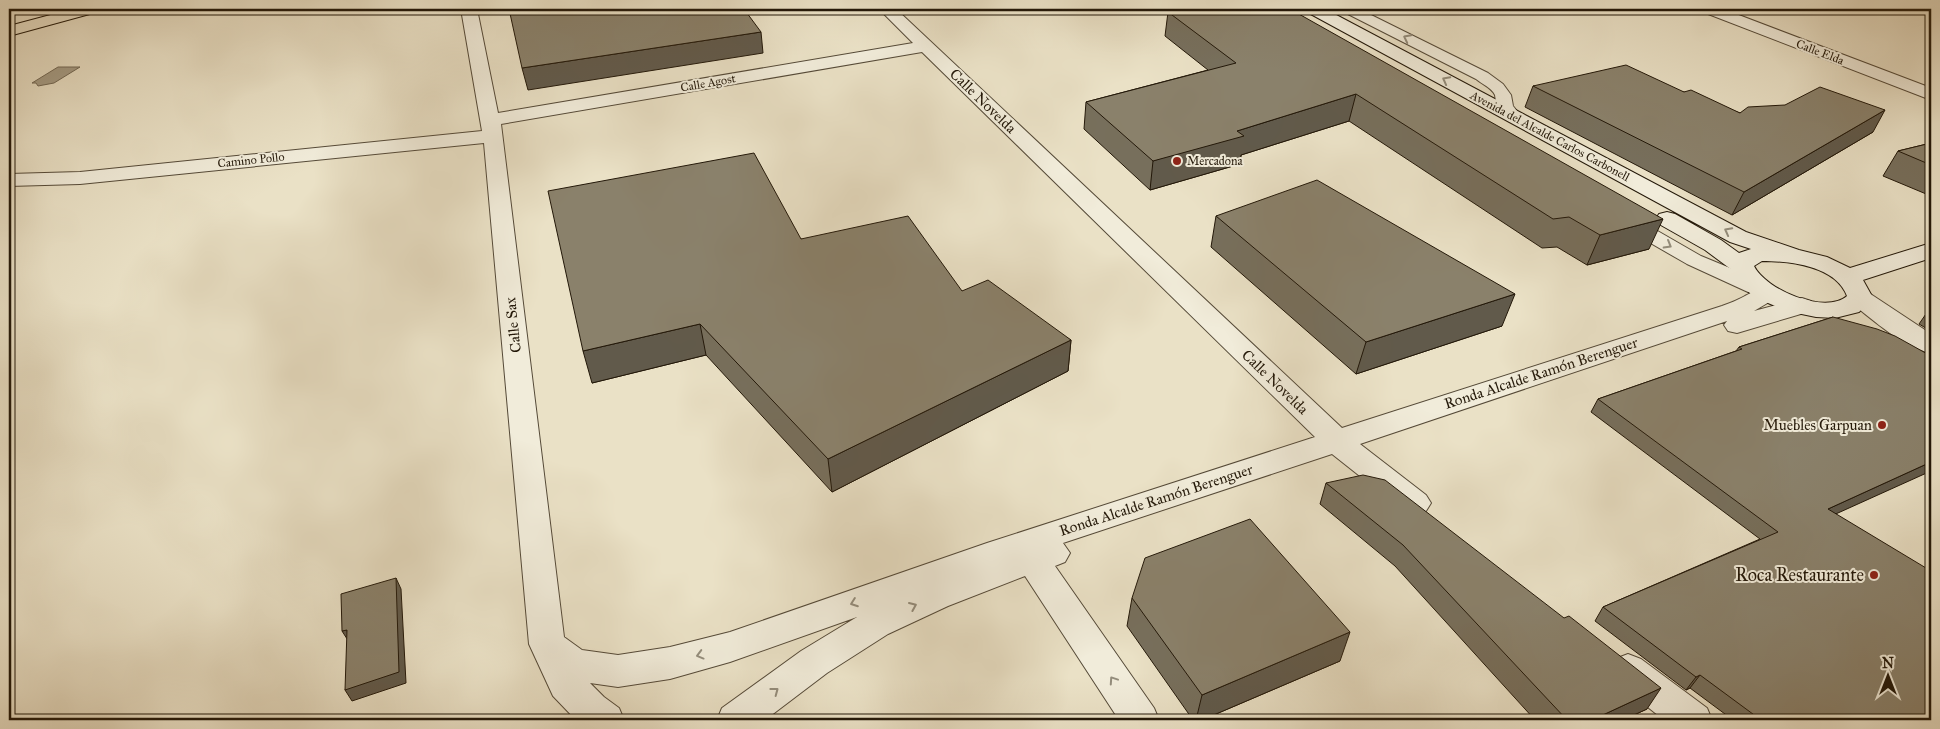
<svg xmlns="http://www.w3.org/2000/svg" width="1940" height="729" font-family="'IM FELL Great Primer',serif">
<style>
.water{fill:#a69d86;stroke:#726854}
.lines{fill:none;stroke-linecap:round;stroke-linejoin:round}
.service-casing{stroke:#554a38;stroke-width:2}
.minor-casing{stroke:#554a38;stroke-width:2}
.tertiary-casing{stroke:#554a38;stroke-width:2}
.secondary-casing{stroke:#231809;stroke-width:2}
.trunk-casing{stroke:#231809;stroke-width:2}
.service{fill:#f1ecda;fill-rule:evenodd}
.minor{fill:#f1ecda;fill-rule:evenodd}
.tertiary{fill:#f1ecda;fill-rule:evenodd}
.secondary{fill:#f1ecda;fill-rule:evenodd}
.trunk{fill:#eae1c6;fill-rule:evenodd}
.wall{fill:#776f5c;stroke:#231809}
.shaded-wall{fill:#615a4b;stroke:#231809}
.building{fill:#8a816b;stroke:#231809}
.oneway{stroke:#948d7c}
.poi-dot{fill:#8f2418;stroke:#f1ecda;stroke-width:2}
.labels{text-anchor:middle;stroke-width:4;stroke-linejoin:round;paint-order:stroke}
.far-street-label{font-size:12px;fill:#231809;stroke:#f1ecda}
.far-poi-label{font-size:12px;fill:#231809;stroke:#f1ecda;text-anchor:start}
.street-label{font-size:15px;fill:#231809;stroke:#f1ecda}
.poi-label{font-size:15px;fill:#231809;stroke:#f1ecda;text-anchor:end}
.near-poi-label{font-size:18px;fill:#231809;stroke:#f1ecda;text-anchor:end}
</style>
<rect width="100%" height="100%" fill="#eae1c6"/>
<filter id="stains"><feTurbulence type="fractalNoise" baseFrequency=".004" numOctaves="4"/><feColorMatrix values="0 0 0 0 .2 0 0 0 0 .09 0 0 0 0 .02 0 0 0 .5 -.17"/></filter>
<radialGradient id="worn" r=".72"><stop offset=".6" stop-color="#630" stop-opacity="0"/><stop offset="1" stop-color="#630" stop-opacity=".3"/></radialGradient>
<path class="water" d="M 58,67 L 80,67 L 54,83 L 38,86 L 36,83 L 32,83 Z"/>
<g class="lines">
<defs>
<path id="service" d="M 1342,9 L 1359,9 L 1488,73 L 1503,84 L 1511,95 L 1513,106 L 1521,116 L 1519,120 C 1509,122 1501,117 1497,107 C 1495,103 1496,99 1495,95 C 1492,88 1482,84 1476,79 L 1344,12 Z
M 1628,216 L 1635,218 L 1701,256 L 1764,282 L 1767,287 L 1764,292 L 1756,293 L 1748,292 L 1687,264 L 1621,226 L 1618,222 L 1621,218 Z"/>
<path id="minor" d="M 461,9 L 477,9 L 498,113 L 913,43 L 879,9 L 896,9 L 1342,428 L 1722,306 C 1730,303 1738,300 1745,296 C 1757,290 1762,284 1776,288 L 1780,293 L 1776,298 L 1754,311 L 1802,298 L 1811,301 L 1815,306 L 1811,311 L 1737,333 L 1728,331 L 1724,325 L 1727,321 L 1360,444 L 1426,495 L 1431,503 L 1426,511 L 1415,515 L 1404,511 L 1332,454 L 1063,543 L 1070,553 L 1065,562 L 1055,566 L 1154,708 L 1159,720 L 1119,720 L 1025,576 L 948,606 L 888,634 L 827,673 L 765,720 L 717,720 L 722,708 L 801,651 L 857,617 L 730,662 L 670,679 L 618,687 L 590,683 L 604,697 L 619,708 L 624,720 L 576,720 L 553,696 L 529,644 L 484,143 L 80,184 L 9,186 L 9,174 L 80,172 L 482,131 ZM 922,52 L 1315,437 L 987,543 L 730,632 L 670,647 L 618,655 L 582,650 L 564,637 L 501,124 Z
M 1701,9 L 1723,9 L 1931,88 L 1931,100 L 1703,12 Z
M 1628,654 L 1641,659 L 1707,708 L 1712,720 L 1664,720 L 1615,681 L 1609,670 L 1615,659 Z"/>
<path id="tertiary" d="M 1860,290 L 1869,293 L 1931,334 L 1931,353 C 1902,347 1875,321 1851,303 L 1847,298 L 1851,293 Z"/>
<path id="secondary" d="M 1305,9 L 1325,9 L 1746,232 L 1799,250 L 1827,257 L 1850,268 L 1931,243 L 1931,258 L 1863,280 L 1873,298 L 1859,312 L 1835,318 L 1816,317 L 1787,311 L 1768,303 L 1751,294 L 1739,283 L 1732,270 L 1705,250 L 1659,224 L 1656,219 L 1659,214 L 1667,212 L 1675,214 L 1721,240 L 1739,253 L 1751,249 L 1730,242 L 1307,12 ZM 1762,261 C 1790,261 1836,266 1847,296 C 1825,315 1766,290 1754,266 Z"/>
<path id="trunk" d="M 73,9 L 99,9 L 97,12 L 9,36 L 9,26 Z"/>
</defs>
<use href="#service" class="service-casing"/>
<use href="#minor" class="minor-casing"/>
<use href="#tertiary" class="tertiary-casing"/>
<use href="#secondary" class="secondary-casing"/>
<use href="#trunk" class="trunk-casing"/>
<use href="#service" class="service"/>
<use href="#minor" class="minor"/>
<use href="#tertiary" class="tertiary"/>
<use href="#secondary" class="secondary"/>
<use href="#trunk" class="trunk"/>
</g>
<path class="wall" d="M 1290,9 L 1649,249 L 1587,265 L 1557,247 L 1542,248 L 1349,121 L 1241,155 L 1240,164 L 1150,190 L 1084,129 L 1086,102 L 1208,70 L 1165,36 L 1168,12 Z
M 1533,86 L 1684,92 L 1740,113 L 1873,132 L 1732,215 L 1525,107 Z
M 1931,143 L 1931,196 L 1883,176 L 1898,151 Z
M 1216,216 L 1502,326 L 1356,374 L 1211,247 Z
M 801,239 L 962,291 L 1071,340 L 1068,371 L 832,492 L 706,355 L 592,383 Z
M 1931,310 L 1931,336 L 1929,330 L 1919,324 L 1928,311 Z
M 1833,317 L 1836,514 L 1931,720 L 1733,720 L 1690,688 L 1686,690 L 1595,621 L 1603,607 L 1760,539 L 1591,412 L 1598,399 L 1736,351 L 1739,347 Z
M 1931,341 L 1931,349 L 1928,346 Z
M 1326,483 L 1647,709 L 1623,720 L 1535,720 L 1395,566 L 1320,504 Z
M 1132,598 L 1340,661 L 1202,720 L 1193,720 L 1127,626 Z"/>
<path class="shaded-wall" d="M 761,32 L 763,53 L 528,90 L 522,68 Z
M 1356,94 L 1349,121 L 1241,155 L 1240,164 L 1150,190 L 1153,161 L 1237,131 Z
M 1885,110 L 1873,132 L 1732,215 L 1744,192 Z
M 1663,219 L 1649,249 L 1587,265 L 1600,235 Z
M 1515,294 L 1502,326 L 1356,374 L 1366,342 Z
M 700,324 L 706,355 L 592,383 L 583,351 Z
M 1071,340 L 1068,371 L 832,492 L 828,459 Z
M 1931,462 L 1931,471 L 1818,522 L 1828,509 Z
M 396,578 L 401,589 L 406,683 L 352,701 L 345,690 Z
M 347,630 L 349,642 L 342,631 Z
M 1350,632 L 1340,661 L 1202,720 L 1196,720 L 1202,695 Z
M 1700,675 L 1690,688 L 1686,690 L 1696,677 Z
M 1661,688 L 1647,709 L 1623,720 L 1592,720 Z"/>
<path class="building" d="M 509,9 L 744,9 L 761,32 L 522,68 Z
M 1185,9 L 1290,9 L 1663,219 L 1600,235 L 1569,217 L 1553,219 L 1356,94 L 1237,131 L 1244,136 L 1153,161 L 1086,102 L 1236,63 L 1168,12 Z
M 1626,65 L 1684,92 L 1691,90 L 1740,113 L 1748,107 L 1785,105 L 1820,87 L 1885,110 L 1744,192 L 1533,86 Z
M 1931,143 L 1931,165 L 1898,151 Z
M 754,153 L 801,239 L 908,216 L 962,291 L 988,280 L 1071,340 L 828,459 L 700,324 L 583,351 L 548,191 Z
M 1317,180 L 1515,294 L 1366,342 L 1216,216 Z
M 1833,317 L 1877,329 L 1895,336 L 1931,356 L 1931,462 L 1828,509 L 1931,571 L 1931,720 L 1761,720 L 1700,675 L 1696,677 L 1603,607 L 1778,532 L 1598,399 L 1742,349 L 1739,347 Z
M 1363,475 L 1385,480 L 1564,618 L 1569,616 L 1661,688 L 1592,720 L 1567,720 L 1403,545 L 1326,483 Z
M 1250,519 L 1350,632 L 1202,695 L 1132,598 L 1145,558 Z
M 396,578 L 399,672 L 345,690 L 347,630 L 342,631 L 341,594 Z"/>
<defs><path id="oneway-chevron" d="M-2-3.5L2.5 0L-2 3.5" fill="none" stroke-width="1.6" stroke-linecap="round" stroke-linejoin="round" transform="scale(1.25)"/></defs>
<g class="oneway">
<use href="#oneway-chevron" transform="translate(1407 38) rotate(-153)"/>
<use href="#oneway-chevron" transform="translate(1446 80) rotate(-152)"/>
<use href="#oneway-chevron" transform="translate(1728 231) rotate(-152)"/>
<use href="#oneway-chevron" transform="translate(1668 245) rotate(30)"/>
<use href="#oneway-chevron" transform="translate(854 603) rotate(160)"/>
<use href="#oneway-chevron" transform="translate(913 606) rotate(-23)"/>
<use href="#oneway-chevron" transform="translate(700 655) rotate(165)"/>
<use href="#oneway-chevron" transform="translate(1113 680) rotate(-124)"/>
<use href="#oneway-chevron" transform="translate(775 691) rotate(-37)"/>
</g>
<g class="poi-dot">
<circle cx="1177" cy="161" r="5"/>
<circle cx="1882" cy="425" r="5"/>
<circle cx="1874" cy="575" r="5"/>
</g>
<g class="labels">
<g class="far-street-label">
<text transform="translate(1820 52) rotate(21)" y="4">Calle Elda</text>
<text transform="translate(708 83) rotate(-10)" y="4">Calle Agost</text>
<text transform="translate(1550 136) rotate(28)" y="4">Avenida del Alcalde Carlos Carbonell</text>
<text transform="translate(251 160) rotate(-6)" y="4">Camino Pollo</text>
</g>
<g class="far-poi-label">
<text x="1187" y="165">Mercadona</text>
</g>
<g class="street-label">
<text transform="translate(983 101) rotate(44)" y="5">Calle Novelda</text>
<text transform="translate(513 325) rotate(-96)" y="5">Calle Sax</text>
<text transform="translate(1541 373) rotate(-18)" y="5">Ronda Alcalde Ramón Berenguer</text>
<text transform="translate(1275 382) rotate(44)" y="5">Calle Novelda</text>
<text transform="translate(1156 500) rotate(-18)" y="5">Ronda Alcalde Ramón Berenguer</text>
</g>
<g class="poi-label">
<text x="1872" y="430">Muebles Garpuan</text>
</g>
<g class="near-poi-label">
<text x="1864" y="581">Roca Restaurante</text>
</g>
</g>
<rect width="1940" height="729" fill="none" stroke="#eae1c6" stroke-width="30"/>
<rect x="10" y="10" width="1920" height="709" fill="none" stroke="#231809" stroke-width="2.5"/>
<rect x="15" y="15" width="1910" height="699" fill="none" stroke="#231809"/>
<g transform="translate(1888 676)" stroke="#f1ecda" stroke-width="4" paint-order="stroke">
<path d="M0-4L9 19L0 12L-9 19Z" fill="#231809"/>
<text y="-8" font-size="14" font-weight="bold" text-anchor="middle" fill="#231809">N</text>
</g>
<rect width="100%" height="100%" filter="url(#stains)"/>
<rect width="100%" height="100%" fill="url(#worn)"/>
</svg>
